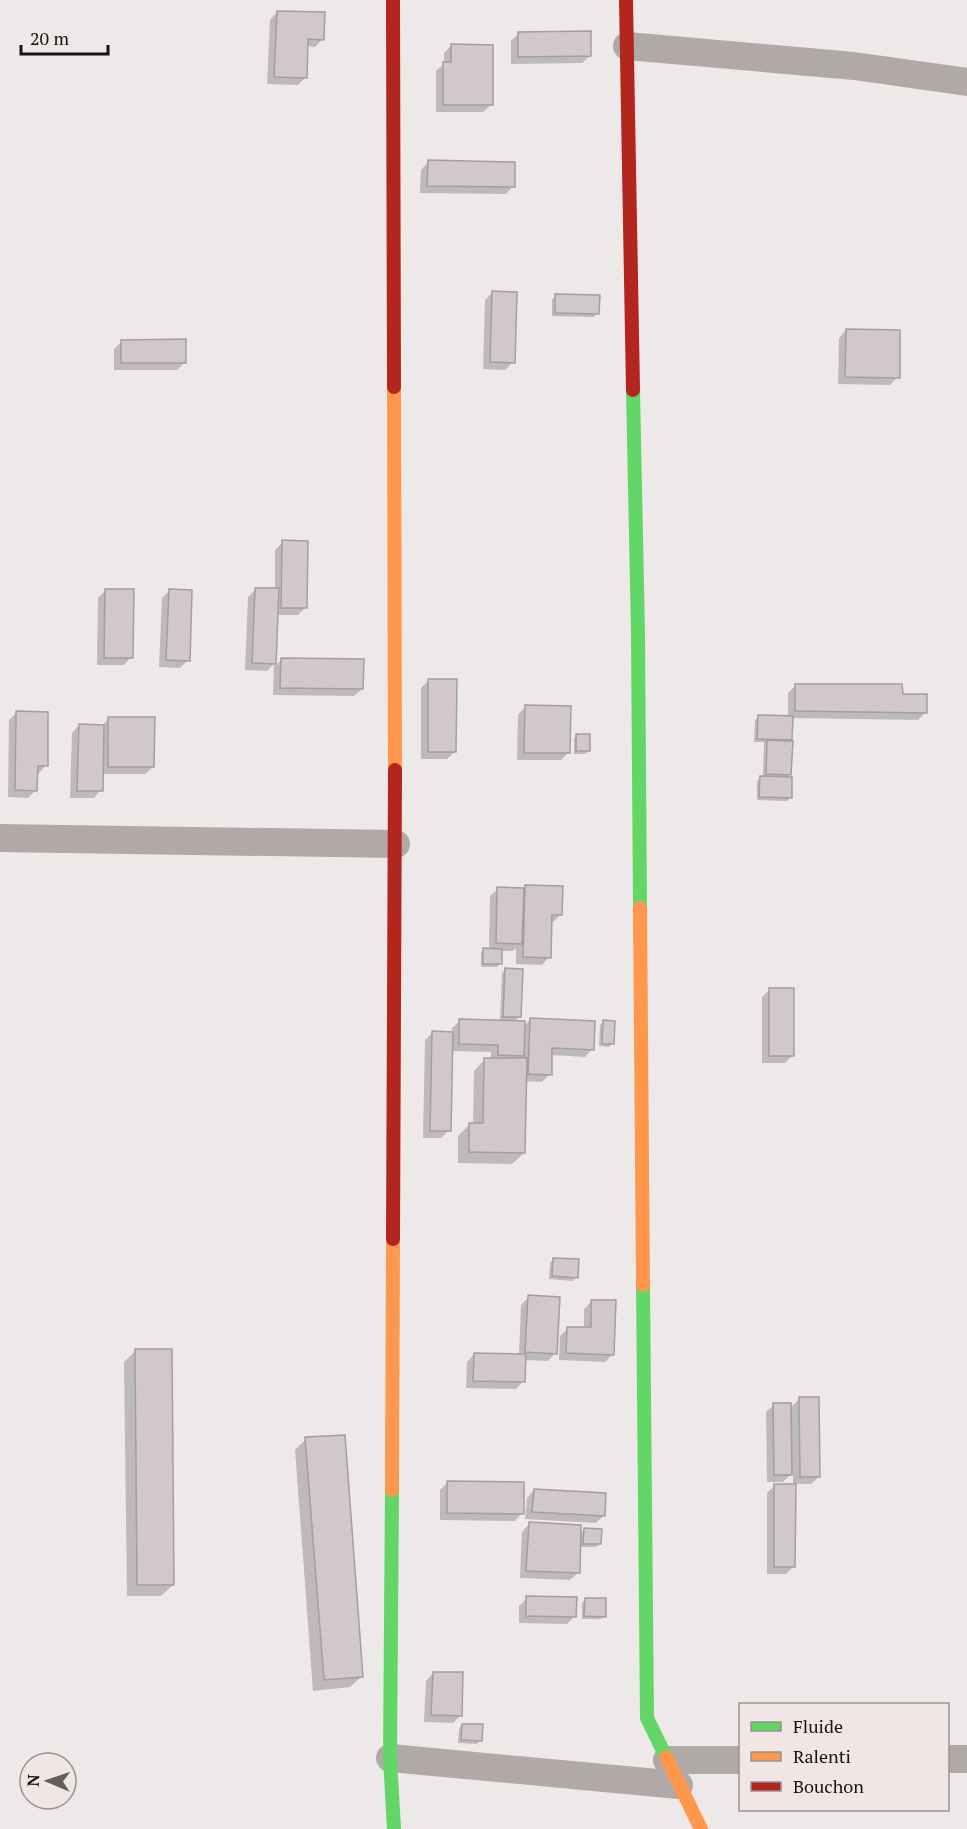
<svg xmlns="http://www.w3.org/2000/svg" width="967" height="1829" font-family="'PT Serif',serif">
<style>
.shadow{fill:#0003}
.building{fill:#d2c7cb;stroke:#a29f9f;stroke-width:1.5}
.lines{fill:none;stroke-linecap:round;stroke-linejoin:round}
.street{stroke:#b1a9a7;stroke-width:28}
.fast{stroke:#63d668;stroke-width:14}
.slow{stroke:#ff974d;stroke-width:14}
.jam{stroke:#b3261e;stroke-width:14}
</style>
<rect width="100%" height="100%" fill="#eee9e9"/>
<path class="shadow" d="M 277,12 L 323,39 L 315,47 L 307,46 L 306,77 L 298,85 L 267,84 L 270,20 Z
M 519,33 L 590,56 L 582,63 L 511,64 L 511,41 Z
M 451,46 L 491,105 L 483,112 L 436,112 L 436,71 L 444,64 L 444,53 Z
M 428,162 L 513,186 L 506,194 L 420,193 L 421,170 Z
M 493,292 L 513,362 L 505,370 L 483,369 L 485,300 Z
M 556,296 L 597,313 L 594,317 L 552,316 L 552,299 Z
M 846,330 L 898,377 L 890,385 L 838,384 L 839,338 Z
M 122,341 L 185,362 L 177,370 L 114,370 L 114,349 Z
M 283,542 L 305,608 L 298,615 L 277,615 L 275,666 L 281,660 L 362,689 L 354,696 L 273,695 L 274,664 L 267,671 L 245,670 L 248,597 L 256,589 L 275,590 L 275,550 Z
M 106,590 L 131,657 L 124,665 L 97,665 L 98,598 Z
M 170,590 L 188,660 L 180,668 L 159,667 L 162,598 Z
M 429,680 L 455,752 L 447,759 L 421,759 L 421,688 Z
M 796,685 L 901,696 L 926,712 L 918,720 L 792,718 L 790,774 L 786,778 L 790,798 L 787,801 L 757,800 L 757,781 L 761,777 L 763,777 L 764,742 L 754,742 L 755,720 L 758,717 L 788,718 L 788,693 Z
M 525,707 L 568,753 L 561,760 L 517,760 L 518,715 Z
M 16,713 L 46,765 L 39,773 L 36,773 L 36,790 L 28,798 L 8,797 L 9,720 Z
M 109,718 L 153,767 L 145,774 L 102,774 L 101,790 L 94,798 L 70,798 L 72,733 L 79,725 L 102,726 Z
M 577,735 L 589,751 L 585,754 L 574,754 L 574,739 Z
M 525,886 L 560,915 L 553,922 L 550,922 L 549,957 L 542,965 L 516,964 L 516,948 L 513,951 L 500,951 L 500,963 L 497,967 L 481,967 L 481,953 L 484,950 L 489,950 L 490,896 L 498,889 L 523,889 Z
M 505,969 L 520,1016 L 514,1022 L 523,1027 L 531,1019 L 592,1049 L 585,1057 L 551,1055 L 550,1074 L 542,1082 L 525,1081 L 524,1153 L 512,1164 L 458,1163 L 458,1136 L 470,1124 L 473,1124 L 474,1071 L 485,1059 L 491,1059 L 491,1052 L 451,1051 L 449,1130 L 441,1138 L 423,1138 L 425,1040 L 432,1033 L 452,1033 L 452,1028 L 460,1021 L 500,1022 L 502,973 Z
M 769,990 L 793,1055 L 785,1063 L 762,1063 L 762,997 Z
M 603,1022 L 612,1043 L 609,1047 L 599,1046 L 600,1025 Z
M 553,1260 L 576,1277 L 573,1281 L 549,1279 L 550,1263 Z
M 529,1297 L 555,1353 L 548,1361 L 524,1360 L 523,1381 L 516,1389 L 466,1388 L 467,1362 L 474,1354 L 519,1355 L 521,1305 Z
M 592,1301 L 613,1354 L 605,1362 L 559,1360 L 560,1336 L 568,1328 L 584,1329 L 584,1309 Z
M 136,1350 L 173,1585 L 161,1596 L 127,1596 L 124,1362 Z
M 799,1399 L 819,1477 L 811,1484 L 794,1484 L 794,1566 L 786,1574 L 767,1574 L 767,1493 L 775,1485 L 793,1485 L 793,1472 L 783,1482 L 767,1482 L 766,1412 L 774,1405 L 790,1408 Z
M 306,1439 L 362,1676 L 350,1687 L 313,1691 L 295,1450 Z
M 448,1482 L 522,1513 L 515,1521 L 440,1520 L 440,1490 Z
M 534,1490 L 603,1516 L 596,1523 L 525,1519 L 527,1498 Z
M 529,1524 L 579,1534 L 584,1530 L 600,1544 L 596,1547 L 579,1547 L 578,1573 L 570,1580 L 520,1578 L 522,1532 Z
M 527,1598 L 575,1616 L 567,1624 L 519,1623 L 519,1606 Z
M 586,1599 L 604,1616 L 601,1619 L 582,1619 L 582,1603 Z
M 433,1673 L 460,1716 L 453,1723 L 424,1722 L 426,1681 Z
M 462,1725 L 481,1740 L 477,1744 L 458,1743 L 459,1729 Z"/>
<path class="building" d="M 277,11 L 325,12 L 324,40 L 308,39 L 307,78 L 274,77 Z
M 591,31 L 591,56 L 518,57 L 518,32 Z
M 451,44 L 493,45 L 493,105 L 443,105 L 443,62 L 451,62 Z
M 428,160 L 515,162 L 515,187 L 427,186 Z
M 492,291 L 517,292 L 515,363 L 490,362 Z
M 555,294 L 600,295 L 599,314 L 555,313 Z
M 846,329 L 900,330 L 900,378 L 845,377 Z
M 186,339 L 186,363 L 121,363 L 121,340 Z
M 282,540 L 308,541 L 307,608 L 281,608 Z
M 255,588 L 279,588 L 276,664 L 252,663 Z
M 105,589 L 134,589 L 133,658 L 104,658 Z
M 169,589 L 192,590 L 190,661 L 166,660 Z
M 281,658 L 364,659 L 363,689 L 280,688 Z
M 428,679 L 457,679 L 456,752 L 428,752 Z
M 795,684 L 902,684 L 903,694 L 927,694 L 927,713 L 795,711 Z
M 525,705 L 571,706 L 570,753 L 524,753 Z
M 16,711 L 48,712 L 48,766 L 38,766 L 37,791 L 15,790 Z
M 758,715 L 793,716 L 792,740 L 757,739 Z
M 108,717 L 155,717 L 154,767 L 108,767 Z
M 79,724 L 104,725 L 103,791 L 77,791 Z
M 576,734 L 590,734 L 590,751 L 576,751 Z
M 767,740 L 793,741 L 791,775 L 766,774 Z
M 760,776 L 792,777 L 792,798 L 759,797 Z
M 525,885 L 563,886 L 562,915 L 552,915 L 551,958 L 523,957 Z
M 497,887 L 524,888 L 522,944 L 496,943 Z
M 483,948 L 502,949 L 502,964 L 483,964 Z
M 505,968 L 523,969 L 521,1017 L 503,1017 Z
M 769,988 L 794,988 L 794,1056 L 769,1056 Z
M 530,1018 L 595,1021 L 594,1050 L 552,1048 L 552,1075 L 528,1074 Z
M 459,1019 L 525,1021 L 524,1056 L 498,1055 L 498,1045 L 459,1044 Z
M 603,1020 L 615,1021 L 614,1044 L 602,1044 Z
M 432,1031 L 453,1032 L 451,1131 L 430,1131 Z
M 484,1058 L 527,1058 L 525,1153 L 469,1152 L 469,1123 L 483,1123 Z
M 553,1258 L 579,1259 L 578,1278 L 552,1276 Z
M 528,1295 L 560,1297 L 557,1354 L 525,1352 Z
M 591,1300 L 616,1300 L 614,1355 L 566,1353 L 567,1327 L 591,1327 Z
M 135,1349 L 172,1349 L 174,1585 L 137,1585 Z
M 474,1353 L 526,1354 L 525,1382 L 473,1381 Z
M 799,1397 L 819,1397 L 820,1477 L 800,1477 Z
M 773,1403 L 791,1403 L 792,1475 L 774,1475 Z
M 345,1435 L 363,1677 L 324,1680 L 305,1437 Z
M 447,1481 L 524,1482 L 524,1514 L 447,1513 Z
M 774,1484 L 796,1484 L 795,1567 L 774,1567 Z
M 534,1489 L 606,1493 L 605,1516 L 532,1512 Z
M 529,1522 L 581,1525 L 580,1573 L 526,1571 Z
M 584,1528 L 602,1529 L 601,1544 L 583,1544 Z
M 526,1596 L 577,1597 L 576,1617 L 526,1616 Z
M 585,1598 L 606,1598 L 606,1617 L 584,1616 Z
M 433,1672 L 463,1672 L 462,1716 L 431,1715 Z
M 462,1724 L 483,1724 L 482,1741 L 461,1740 Z"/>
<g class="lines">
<path class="street" d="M 627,46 L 854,66 L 967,82
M 0,838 L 396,844
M 390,1758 L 679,1785
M 948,1759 L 967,1759
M 667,1760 L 740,1760"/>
<path class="fast" d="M 633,390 L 638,633 L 640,908
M 643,1285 L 647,1718 L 666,1757
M 392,1490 L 390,1758 L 394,1829"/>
<path class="slow" d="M 394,387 L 395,770
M 640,908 L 643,1285
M 392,1490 L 393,1239
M 666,1757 L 701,1829"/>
<path class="jam" d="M 393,0 L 394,387
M 626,0 L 633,390
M 393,1239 L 395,770"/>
</g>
<rect x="739" y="1703" width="210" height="108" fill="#f1e6e6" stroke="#999292" stroke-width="1.5"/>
<rect x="751" y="1722" width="30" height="9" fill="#63d668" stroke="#999292" stroke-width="1.5"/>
<text x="793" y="1733" font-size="18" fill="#161313">Fluide</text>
<rect x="751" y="1752" width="30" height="9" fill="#ff974d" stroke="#999292" stroke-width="1.5"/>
<text x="793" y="1763" font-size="18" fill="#161313">Ralenti</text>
<rect x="751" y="1782" width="30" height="9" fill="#b3261e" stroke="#999292" stroke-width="1.5"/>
<text x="793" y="1793" font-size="18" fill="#161313">Bouchon</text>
<g transform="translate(48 1781) rotate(272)"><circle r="28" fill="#f1e6e6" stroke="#999292" stroke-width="1.5"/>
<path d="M0-4.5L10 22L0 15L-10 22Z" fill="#625e5e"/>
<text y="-9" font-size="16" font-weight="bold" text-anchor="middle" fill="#161313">N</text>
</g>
<path d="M21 45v9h87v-9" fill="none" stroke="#161313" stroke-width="3"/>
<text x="30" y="45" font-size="18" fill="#161313" stroke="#f1e6e6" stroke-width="4.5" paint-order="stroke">20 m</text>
</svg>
